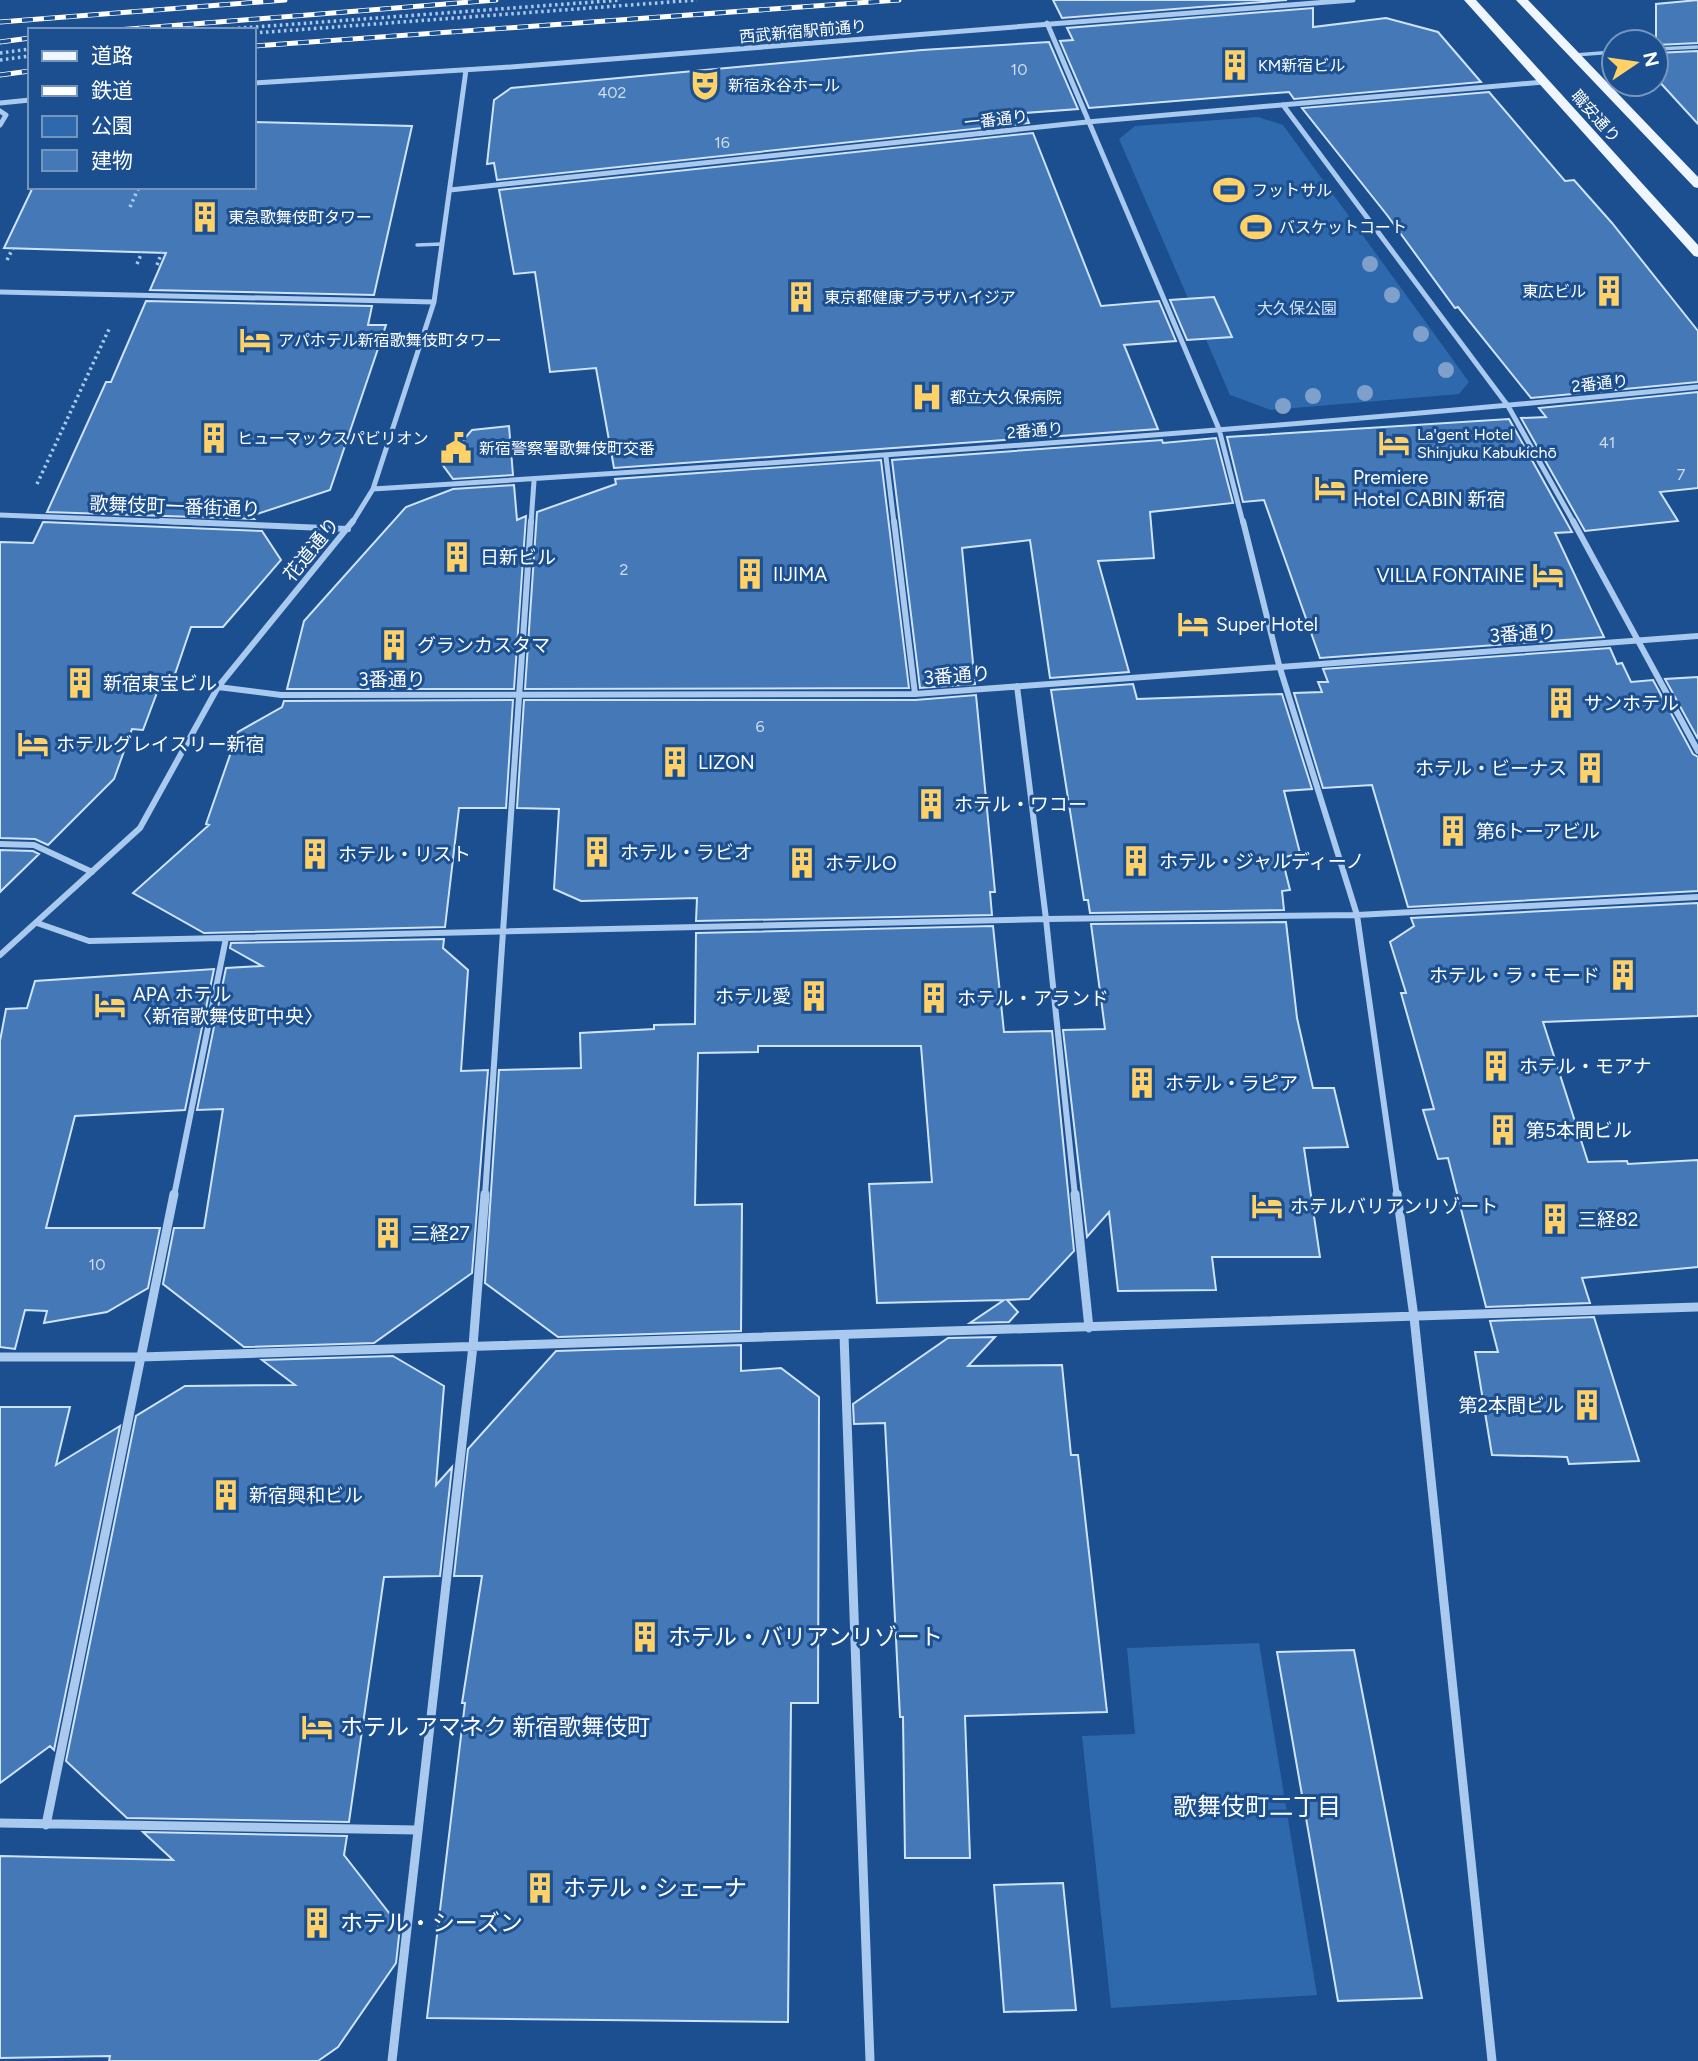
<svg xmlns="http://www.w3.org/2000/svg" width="1698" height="2061" font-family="Figtree,'Noto Sans JP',sans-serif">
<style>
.green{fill:#2e69ad}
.building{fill:#4478b7;stroke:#cfe3fa;stroke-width:2}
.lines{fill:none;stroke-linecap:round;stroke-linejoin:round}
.path{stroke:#a9c9ee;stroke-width:3.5;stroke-dasharray:2.5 3.5;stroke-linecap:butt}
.service{stroke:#a9c9ee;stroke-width:3.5}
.minor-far2{stroke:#a9c9ee;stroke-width:5}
.minor-far1{stroke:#a9c9ee;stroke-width:6}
.minor{stroke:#a9c9ee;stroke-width:9}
.primary{fill:#f0f6ff;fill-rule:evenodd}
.rail-casing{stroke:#fff;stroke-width:5}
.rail{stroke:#1b4f8f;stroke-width:3.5;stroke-dasharray:11;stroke-linecap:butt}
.tree{fill:#7ea0ca}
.labels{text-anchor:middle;stroke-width:6;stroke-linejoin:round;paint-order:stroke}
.far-street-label{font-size:16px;fill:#fff;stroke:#1b4f8f}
.far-poi-label{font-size:16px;fill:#fff;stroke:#1b4f8f;text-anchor:start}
.number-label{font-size:16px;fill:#d0dded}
.far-park-label{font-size:16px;fill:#cfe3fa;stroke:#1b4f8f}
.poi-label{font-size:19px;fill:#fff;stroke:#1b4f8f;text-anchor:start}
.street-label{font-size:19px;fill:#fff;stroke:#1b4f8f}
.near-poi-label{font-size:23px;fill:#fff;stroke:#1b4f8f;text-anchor:start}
.near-neighbourhood-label{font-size:24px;fill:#fff;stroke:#1b4f8f}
</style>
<rect width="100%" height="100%" fill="#1b4f8f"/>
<path class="green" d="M 1258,117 L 1283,125 L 1469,382 L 1459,394 L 1271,410 L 1230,395 L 1119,139 L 1135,126 Z
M 1259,1643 L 1317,1995 L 1111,2008 L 1082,1736 L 1135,1734 L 1127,1648 Z"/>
<path class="building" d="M 1053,0 L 1287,0 L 1062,18 Z
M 1698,0 L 1698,43 L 1656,45 L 1656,4 Z
M 1313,8 L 1313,27 L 1386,18 L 1438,32 L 1481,82 L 1294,99 L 1289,92 L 1089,108 L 1060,41 L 1073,40 L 1067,28 Z
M 1049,42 L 1078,109 L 1025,113 L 1029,123 L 497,180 L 494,163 L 487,164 L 494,100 L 511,88 L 922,50 Z
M 1698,51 L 1698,124 L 1656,78 L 1656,53 Z
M 1489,92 L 1565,181 L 1574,180 L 1612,223 L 1698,331 L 1698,382 L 1531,398 L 1458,307 L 1455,308 L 1387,215 L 1302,108 Z
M 254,122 L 412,126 L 374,295 L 150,290 L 166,253 L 4,248 L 33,187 L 254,187 Z
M 1033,133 L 1101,306 L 1159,301 L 1176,341 L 1124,345 L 1158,429 L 614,468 L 596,368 L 550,372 L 535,272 L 514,274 L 499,190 Z
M 1214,297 L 1232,337 L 1187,340 L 1170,300 Z
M 146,301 L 372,306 L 368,325 L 386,325 L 330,490 L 251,516 L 254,519 L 47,512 L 106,382 L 111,382 Z
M 1698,392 L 1698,488 L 1660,492 L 1678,521 L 1585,531 L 1521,418 L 1546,417 L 1539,408 Z
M 1509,419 L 1572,532 L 1555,533 L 1604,637 L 1320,658 L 1264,500 L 1243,502 L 1227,437 Z
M 509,426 L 513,475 L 453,479 L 442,464 L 472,430 Z
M 1216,438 L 1233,503 L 1150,512 L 1154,558 L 1098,561 L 1129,672 L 1050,678 L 1030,540 L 962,548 L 975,684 L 920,688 L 892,460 L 1162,440 L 1163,443 Z
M 881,460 L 909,688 L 525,689 L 537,512 L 616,484 L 615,479 Z
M 514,485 L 517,520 L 526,516 L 514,689 L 287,689 L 304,621 L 406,507 L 453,489 Z
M 43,522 L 262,531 L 281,560 L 223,627 L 191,627 L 175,674 L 164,674 L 143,730 L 132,729 L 114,779 L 48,845 L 35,839 L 0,838 L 0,542 L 33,543 Z
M 1610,648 L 1617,664 L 1622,663 L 1631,682 L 1653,680 L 1693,754 L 1698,757 L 1698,891 L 1408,907 L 1372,785 L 1323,788 L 1294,693 L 1322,692 L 1318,682 L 1328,682 L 1323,669 Z
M 1698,677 L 1698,739 L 1665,679 Z
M 1133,684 L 1137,699 L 1282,694 L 1312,789 L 1284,791 L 1300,853 L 1282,858 L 1290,890 L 1282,891 L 1284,910 L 1090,913 L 1088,900 L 1084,900 L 1051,690 Z
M 976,695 L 995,892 L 990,892 L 992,915 L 696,921 L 697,898 L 581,901 L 554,889 L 559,809 L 517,808 L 524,700 L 915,700 Z
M 513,700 L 506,808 L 459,808 L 445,927 L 204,933 L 133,893 L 209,825 L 206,824 L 238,732 L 282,707 L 284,701 Z
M 0,850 L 33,851 L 39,854 L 0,892 Z
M 1698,903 L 1698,1016 L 1543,1022 L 1588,1162 L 1627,1161 L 1628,1164 L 1698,1160 L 1698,1267 L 1582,1278 L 1590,1303 L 1486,1307 L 1448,1158 L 1438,1159 L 1423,1110 L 1434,1109 L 1401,993 L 1406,993 L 1390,942 L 1414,926 L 1411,918 Z
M 1286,922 L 1297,1018 L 1313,1088 L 1334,1088 L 1348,1147 L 1304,1148 L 1320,1257 L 1212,1257 L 1216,1290 L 1118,1291 L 1109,1212 L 1087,1237 L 1063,1030 L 1105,1029 L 1091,924 Z
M 993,926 L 1004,1032 L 1052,1031 L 1074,1251 L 1029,1299 L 1007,1300 L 1018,1312 L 1009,1322 L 970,1323 L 1004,1300 L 877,1303 L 869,1184 L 932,1182 L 921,1046 L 758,1046 L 758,1052 L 698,1053 L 695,1205 L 742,1204 L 741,1331 L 558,1337 L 485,1283 L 499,1070 L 581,1068 L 580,1033 L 654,1029 L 654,1025 L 695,1024 L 696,933 Z
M 444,939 L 443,948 L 468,970 L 461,1071 L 488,1070 L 472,1273 L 374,1343 L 244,1347 L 163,1284 L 174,1228 L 204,1228 L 223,1109 L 197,1110 L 226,968 L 262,966 L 230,948 L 231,943 Z
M 214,969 L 185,1110 L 75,1116 L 46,1228 L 160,1228 L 148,1288 L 107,1312 L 44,1323 L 47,1311 L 25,1310 L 15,1349 L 0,1347 L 0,1041 L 6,1009 L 27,1008 L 35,981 Z
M 1594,1317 L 1639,1461 L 1569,1464 L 1567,1457 L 1492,1455 L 1475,1352 L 1498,1352 L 1490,1321 Z
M 995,1337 L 968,1366 L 1062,1365 L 1071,1455 L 1078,1455 L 1107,1712 L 965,1716 L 970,1858 L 905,1858 L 903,1717 L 900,1717 L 885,1423 L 854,1424 L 853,1404 L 948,1338 Z
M 741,1345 L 741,1371 L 781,1368 L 819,1397 L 818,1703 L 791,1703 L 788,2022 L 427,2018 L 465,1703 L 462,1703 L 482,1576 L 454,1576 L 468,1449 L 556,1351 Z
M 393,1356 L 444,1386 L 436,1485 L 452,1467 L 440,1576 L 384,1577 L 349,1822 L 127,1818 L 66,1761 L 136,1416 L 185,1386 L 295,1385 L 262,1360 Z
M 0,1407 L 70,1407 L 56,1465 L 120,1426 L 54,1750 L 50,1746 L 0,1783 Z
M 1354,1650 L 1422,1998 L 1338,2001 L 1277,1652 Z
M 143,1832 L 347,1836 L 344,1855 L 400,1927 L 396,1963 L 338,2047 L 318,2061 L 109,2061 L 110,2056 L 0,2058 L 0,1856 L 173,1860 Z
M 1063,1883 L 1076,2010 L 1004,2012 L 994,1885 Z"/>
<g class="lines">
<path class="path" d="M 214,30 L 621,0
M 254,33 L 697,0
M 0,53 L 30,49
M 0,60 L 30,56
M 130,207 L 139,187
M 7,260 L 13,248
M 137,264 L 142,252
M 157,265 L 162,252
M 37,484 L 110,327"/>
<path class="service" d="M 1656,49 L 1698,47
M 1575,55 L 1614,52
M 417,245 L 442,244"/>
<path class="minor-far2" d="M 1047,23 L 1219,429 L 1243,523
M 254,83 L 511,67 L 1353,0
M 0,103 L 30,100
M 1283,105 L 1508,406 L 1574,523
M 0,111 L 6,115 L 0,125
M 450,190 L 1087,122 L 1544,82
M 0,292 L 434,302
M 886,457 L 894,523
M 373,489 C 815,461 1257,431 1698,387
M 0,515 L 204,523
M 352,523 L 373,489 L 434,302 L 466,70
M 531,523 L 534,481"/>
<path class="minor-far1" d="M 161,521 L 348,529
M 894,521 L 915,694
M 1243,521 L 1279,665 L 1357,915 L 1397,1196
M 1573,521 L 1698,751
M 1017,686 L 1046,919 L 1075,1196
M 218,687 L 281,695 L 915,694 L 1698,636
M 0,844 L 34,845 L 92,872
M 37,923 L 89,941 L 1046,919 L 1357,915 L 1698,897
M 0,955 L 140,828 L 218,687 L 353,521
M 174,1196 L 226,938
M 485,1196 L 531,521"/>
<path class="minor" d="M 1075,1194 L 1089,1328
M 1397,1194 L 1414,1317 L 1492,2061
M 844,1335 L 870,2061
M 0,1357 L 141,1357 L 1698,1307
M 0,1823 L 417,1830
M 46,1825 L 174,1194
M 392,2061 L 473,1346 L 485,1194"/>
<path class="primary" d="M 1464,0 L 1476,0 L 1698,245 L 1698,257 L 1694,256 Z
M 1516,0 L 1528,0 L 1698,177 L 1698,188 L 1694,187 Z"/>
<defs>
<path id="rail" d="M 0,22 L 285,0
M 117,30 L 496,0
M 0,42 L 30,38
M 254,46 L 899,0
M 0,75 L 30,71"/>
</defs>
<use href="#rail" class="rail-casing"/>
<use href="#rail" class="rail"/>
</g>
<g class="tree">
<circle cx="1370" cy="264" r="8"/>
<circle cx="1392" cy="295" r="8"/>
<circle cx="1421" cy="334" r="8"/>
<circle cx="1446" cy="370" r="8"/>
<circle cx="1365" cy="393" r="8"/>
<circle cx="1313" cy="396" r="8"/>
<circle cx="1283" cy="406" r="8"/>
</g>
<defs>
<symbol id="building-bare" viewBox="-9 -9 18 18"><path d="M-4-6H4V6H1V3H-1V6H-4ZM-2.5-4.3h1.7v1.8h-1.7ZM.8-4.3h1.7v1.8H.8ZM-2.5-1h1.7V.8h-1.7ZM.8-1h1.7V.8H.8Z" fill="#ffd166" stroke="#1b4f8f" stroke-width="2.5" paint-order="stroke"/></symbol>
<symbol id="theatre-bare" viewBox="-9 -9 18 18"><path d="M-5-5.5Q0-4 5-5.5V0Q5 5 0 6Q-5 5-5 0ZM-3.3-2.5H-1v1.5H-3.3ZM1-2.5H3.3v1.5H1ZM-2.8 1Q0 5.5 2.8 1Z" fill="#ffd166" stroke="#1b4f8f" stroke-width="2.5" paint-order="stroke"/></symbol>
<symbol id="stadium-bare" viewBox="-9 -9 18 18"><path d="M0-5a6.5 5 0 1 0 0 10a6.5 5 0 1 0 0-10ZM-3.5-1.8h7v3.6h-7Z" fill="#ffd166" stroke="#1b4f8f" stroke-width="2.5" paint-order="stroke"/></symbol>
<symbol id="hotel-bare" viewBox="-9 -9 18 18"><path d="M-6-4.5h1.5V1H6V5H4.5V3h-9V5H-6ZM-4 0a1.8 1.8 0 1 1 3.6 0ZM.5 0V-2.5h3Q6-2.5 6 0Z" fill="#ffd166" stroke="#1b4f8f" stroke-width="2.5" paint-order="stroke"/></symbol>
<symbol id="hospital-bare" viewBox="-9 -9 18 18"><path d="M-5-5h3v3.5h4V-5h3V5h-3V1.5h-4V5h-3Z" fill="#ffd166" stroke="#1b4f8f" stroke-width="2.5" paint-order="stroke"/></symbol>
<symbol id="civic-bare" viewBox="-9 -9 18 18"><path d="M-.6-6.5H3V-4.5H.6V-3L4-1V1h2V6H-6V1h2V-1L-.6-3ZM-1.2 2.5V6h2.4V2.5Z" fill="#ffd166" stroke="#1b4f8f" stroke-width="2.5" paint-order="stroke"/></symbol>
</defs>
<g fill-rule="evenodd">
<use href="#building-bare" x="1213" y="43" width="44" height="44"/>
<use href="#theatre-bare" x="683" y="63" width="44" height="44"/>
<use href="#stadium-bare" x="1207" y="168" width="44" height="44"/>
<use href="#building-bare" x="183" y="195" width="44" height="44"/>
<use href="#stadium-bare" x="1234" y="205" width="44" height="44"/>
<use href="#building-bare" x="1587" y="269" width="44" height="44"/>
<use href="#building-bare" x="779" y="275" width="44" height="44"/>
<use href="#hotel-bare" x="233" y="318" width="44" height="44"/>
<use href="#hospital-bare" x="905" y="375" width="44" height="44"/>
<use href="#building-bare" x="192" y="416" width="44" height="44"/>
<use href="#hotel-bare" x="1372" y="421" width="44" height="44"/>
<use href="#civic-bare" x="434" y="426" width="44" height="44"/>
<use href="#hotel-bare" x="1308" y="466" width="44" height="44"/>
<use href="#building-bare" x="435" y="535" width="44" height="44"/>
<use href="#building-bare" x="728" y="552" width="44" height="44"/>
<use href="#hotel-bare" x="1526" y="553" width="44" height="44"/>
<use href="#hotel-bare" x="1171" y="602" width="44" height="44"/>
<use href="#building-bare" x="372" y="623" width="44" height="44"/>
<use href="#building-bare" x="58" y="661" width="44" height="44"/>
<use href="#building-bare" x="1539" y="681" width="44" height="44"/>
<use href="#hotel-bare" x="11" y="722" width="44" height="44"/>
<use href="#building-bare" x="653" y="740" width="44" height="44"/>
<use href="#building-bare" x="1568" y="746" width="44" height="44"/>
<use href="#building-bare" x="909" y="782" width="44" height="44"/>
<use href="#building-bare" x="1431" y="809" width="44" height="44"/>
<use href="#building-bare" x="575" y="830" width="44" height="44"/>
<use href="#building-bare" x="293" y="832" width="44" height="44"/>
<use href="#building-bare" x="1114" y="839" width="44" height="44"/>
<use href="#building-bare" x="780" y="841" width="44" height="44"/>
<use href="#building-bare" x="1601" y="953" width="44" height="44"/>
<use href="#building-bare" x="792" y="974" width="44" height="44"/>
<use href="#building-bare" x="912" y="976" width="44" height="44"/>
<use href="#hotel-bare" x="88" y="983" width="44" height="44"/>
<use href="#building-bare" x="1474" y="1044" width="44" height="44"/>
<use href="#building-bare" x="1120" y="1061" width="44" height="44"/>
<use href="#building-bare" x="1481" y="1108" width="44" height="44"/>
<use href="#hotel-bare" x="1245" y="1184" width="44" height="44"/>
<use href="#building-bare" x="1533" y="1197" width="44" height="44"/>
<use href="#building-bare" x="366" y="1211" width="44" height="44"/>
<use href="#building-bare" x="1565" y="1383" width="44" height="44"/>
<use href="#building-bare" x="204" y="1473" width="44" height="44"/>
<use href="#building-bare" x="623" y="1615" width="44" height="44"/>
<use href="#hotel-bare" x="295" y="1705" width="44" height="44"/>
<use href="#building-bare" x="518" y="1866" width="44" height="44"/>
<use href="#building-bare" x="295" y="1901" width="44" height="44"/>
</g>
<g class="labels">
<g class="far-street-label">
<text transform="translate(803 31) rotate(-5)" y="6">西武新宿駅前通り</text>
<text transform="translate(1596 116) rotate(48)" y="6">職安通り</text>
<text transform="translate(996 119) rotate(-6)" y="6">一番通り</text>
<text transform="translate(1600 383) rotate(-6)" y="6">2番通り</text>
<text transform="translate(1035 430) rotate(-5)" y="6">2番通り</text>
</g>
<g class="far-poi-label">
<text x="1258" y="71">KM新宿ビル</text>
<text x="728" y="91">新宿永谷ホール</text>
<text x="1252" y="196">フットサル</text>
<text x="228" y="223">東急歌舞伎町タワー</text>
<text x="1279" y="233">バスケットコート</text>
<text x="1586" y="297" text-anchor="end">東広ビル</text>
<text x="824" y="303">東京都健康プラザハイジア</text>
<text x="278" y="346">アパホテル新宿歌舞伎町タワー</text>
<text x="950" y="403">都立大久保病院</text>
<text x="1417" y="440">La'gent Hotel<tspan x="1417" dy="18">Shinjuku Kabukichō</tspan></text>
<text x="237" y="444">ヒューマックスパビリオン</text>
<text x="479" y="454">新宿警察署歌舞伎町交番</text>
</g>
<g class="number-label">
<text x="1019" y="75">10</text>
<text x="612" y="98">402</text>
<text x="722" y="148">16</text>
<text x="1607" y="448">41</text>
<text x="1681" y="480">7</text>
<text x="624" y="575">2</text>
<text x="760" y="732">6</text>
<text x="97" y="1270">10</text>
</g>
<g class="far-park-label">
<text x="1297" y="314">大久保公園</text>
</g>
<g class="poi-label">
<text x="1353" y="484">Premiere<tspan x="1353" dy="22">Hotel CABIN 新宿</tspan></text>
<text x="480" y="564">日新ビル</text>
<text x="773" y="581">IIJIMA</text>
<text x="1525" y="582" text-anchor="end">VILLA FONTAINE</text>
<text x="1216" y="631">Super Hotel</text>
<text x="417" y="652">グランカスタマ</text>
<text x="103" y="690">新宿東宝ビル</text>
<text x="1584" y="710">サンホテル</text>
<text x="56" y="751">ホテルグレイスリー新宿</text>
<text x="698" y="769">LIZON</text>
<text x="1567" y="775" text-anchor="end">ホテル・ビーナス</text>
<text x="954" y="811">ホテル・ワコー</text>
<text x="1476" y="838">第6トーアビル</text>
<text x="620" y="859">ホテル・ラビオ</text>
<text x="338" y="861">ホテル・リスト</text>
<text x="1159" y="868">ホテル・ジャルディーノ</text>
<text x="825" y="870">ホテルO</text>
<text x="1600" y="982" text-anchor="end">ホテル・ラ・モード</text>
<text x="133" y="1001">APA ホテル<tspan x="133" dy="22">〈新宿歌舞伎町中央〉</tspan></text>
<text x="791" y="1003" text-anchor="end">ホテル愛</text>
<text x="957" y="1005">ホテル・アランド</text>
<text x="1519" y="1073">ホテル・モアナ</text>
<text x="1165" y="1090">ホテル・ラピア</text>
<text x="1526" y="1137">第5本間ビル</text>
<text x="1290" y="1213">ホテルバリアンリゾート</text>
<text x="1578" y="1226">三経82</text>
<text x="411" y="1240">三経27</text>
<text x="1564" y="1412" text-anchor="end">第2本間ビル</text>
<text x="249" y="1502">新宿興和ビル</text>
</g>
<g class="street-label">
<text transform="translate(175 506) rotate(2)" y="7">歌舞伎町一番街通り</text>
<text transform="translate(311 549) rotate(-51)" y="7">花道通り</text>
<text transform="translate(1523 633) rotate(-4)" y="7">3番通り</text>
<text transform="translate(957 675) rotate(-4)" y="7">3番通り</text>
<text x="392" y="686">3番通り</text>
</g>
<g class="near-poi-label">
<text x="668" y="1645">ホテル・バリアンリゾート</text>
<text x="340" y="1735">ホテル アマネク 新宿歌舞伎町</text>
<text x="563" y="1896">ホテル・シェーナ</text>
<text x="340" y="1931">ホテル・シーズン</text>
</g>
<g class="near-neighbourhood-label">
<text x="1257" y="1815">歌舞伎町二丁目</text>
</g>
</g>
<rect x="28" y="28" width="228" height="161" fill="#1b4f8f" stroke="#7695bc" stroke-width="2"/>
<rect x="42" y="51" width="35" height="10" fill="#f0f6ff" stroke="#7695bc" stroke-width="2"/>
<text x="91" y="63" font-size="21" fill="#ffffff">道路</text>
<rect x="42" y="86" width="35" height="10" fill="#ffffff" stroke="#7695bc" stroke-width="2"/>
<text x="91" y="98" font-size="21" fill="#ffffff">鉄道</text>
<rect x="42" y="116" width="35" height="21" fill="#2e69ad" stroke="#7695bc" stroke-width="2"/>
<text x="91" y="133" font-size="21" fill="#ffffff">公園</text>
<rect x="42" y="150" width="35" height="21" fill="#4478b7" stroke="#7695bc" stroke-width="2"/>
<text x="91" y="168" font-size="21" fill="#ffffff">建物</text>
<g transform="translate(1635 63) rotate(77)"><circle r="33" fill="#1b4f8f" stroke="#7695bc" stroke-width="2"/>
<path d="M0-5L12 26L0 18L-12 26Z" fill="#ffd166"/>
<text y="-10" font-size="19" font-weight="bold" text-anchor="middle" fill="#ffffff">N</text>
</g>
</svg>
